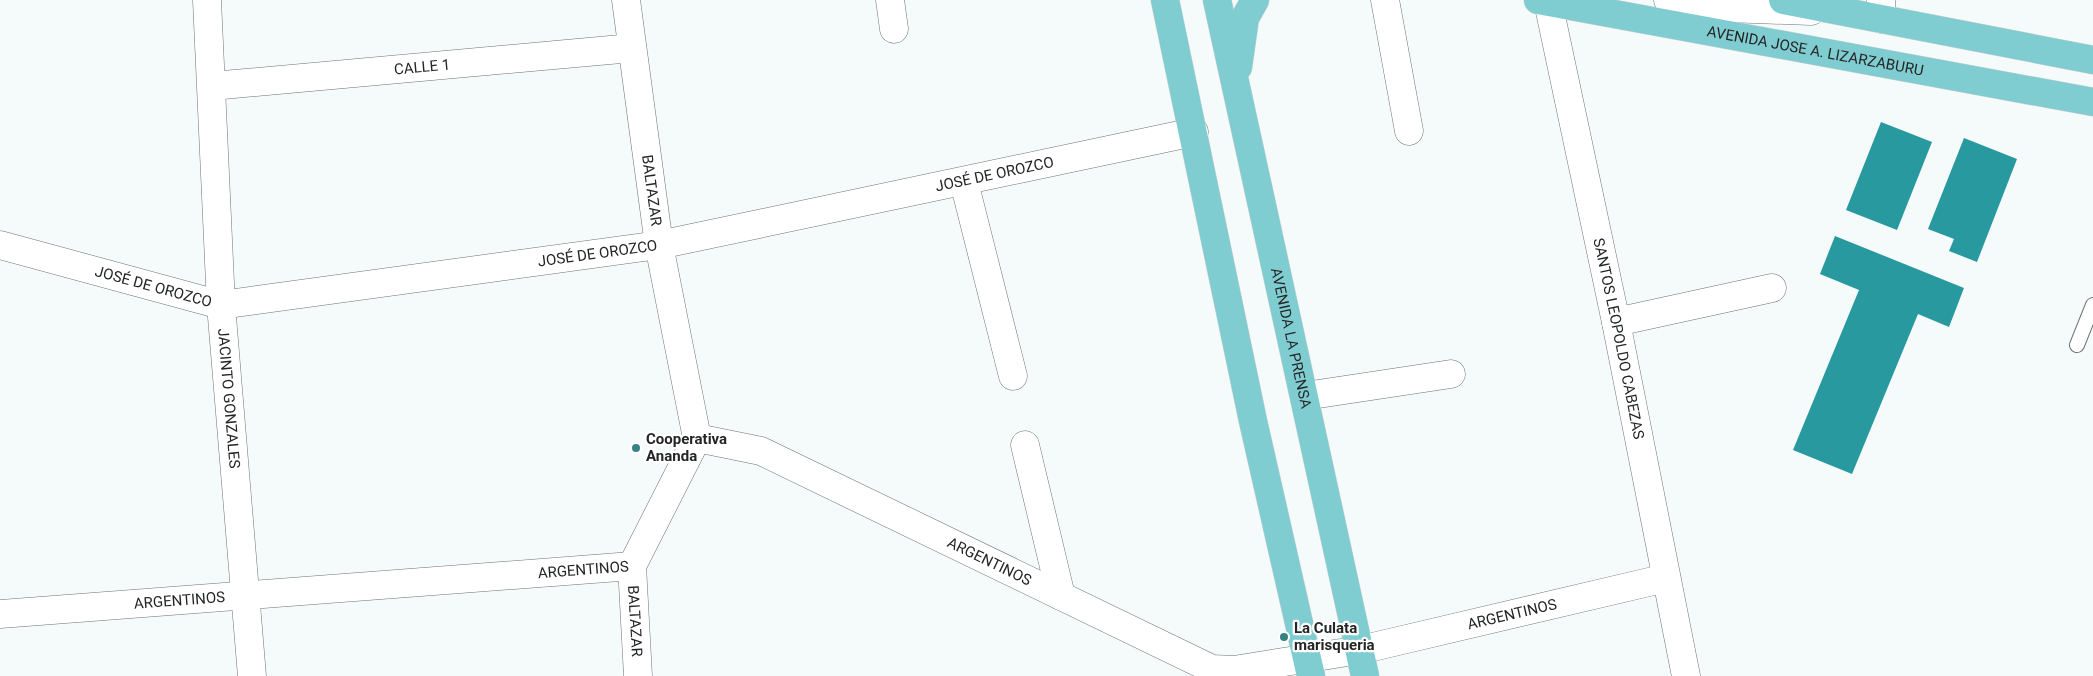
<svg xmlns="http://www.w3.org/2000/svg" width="2093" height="676" font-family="Roboto,sans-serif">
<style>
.building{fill:#28999f}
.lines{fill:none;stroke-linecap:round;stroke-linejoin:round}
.service-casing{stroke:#6e7373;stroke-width:16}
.minor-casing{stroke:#6e7373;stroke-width:29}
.tertiary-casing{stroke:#6e7373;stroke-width:29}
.primary-casing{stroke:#d3d4d4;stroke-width:29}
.service{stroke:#fff;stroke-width:14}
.minor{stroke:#fff;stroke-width:28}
.tertiary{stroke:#fff;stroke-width:28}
.primary{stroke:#80cdd1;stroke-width:28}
.poi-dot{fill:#388185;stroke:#fff;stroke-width:2}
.labels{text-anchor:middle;stroke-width:4.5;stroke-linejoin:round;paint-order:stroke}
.street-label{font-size:15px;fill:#242626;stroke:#fff}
.poi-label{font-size:15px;font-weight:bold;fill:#242626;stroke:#fff;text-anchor:start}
</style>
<rect width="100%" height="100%" fill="#f5fafb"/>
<path class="building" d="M 1881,122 L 1932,142 L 1897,230 L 1846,210 Z
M 1964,138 L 2017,159 L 1977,262 L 1949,251 L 1954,239 L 1928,229 Z
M 1835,236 L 1964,288 L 1949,327 L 1918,314 L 1852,474 L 1793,450 L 1859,290 L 1820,274 Z"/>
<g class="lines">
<defs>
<path id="service" d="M 2077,345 L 2093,305"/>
<g id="minor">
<path id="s1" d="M 207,0 L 221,305 L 252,676"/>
<path id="s2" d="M 626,0 L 659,245 L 697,438"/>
<path d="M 890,0 L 894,29"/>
<path d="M 1385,0 L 1409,131"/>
<path d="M 1881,0 L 1882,19"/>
<path id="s3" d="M 1548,2 L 1616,322 L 1686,676"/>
<path id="s4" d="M 212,86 L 632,48"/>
<path d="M 964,182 L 1013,376"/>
<path id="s5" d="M 0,245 L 221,305 L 659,245 L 1194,132"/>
<path d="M 1616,322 L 1772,288"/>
<path d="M 1305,396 L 1451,374"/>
<path id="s6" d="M 697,438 L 761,451 L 1212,669 L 1234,670 L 1360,650 L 1666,578"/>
<path d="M 1025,445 L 1061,596"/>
<path d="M 632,566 L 697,438"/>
<path id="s7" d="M 632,566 L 638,676"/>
<path id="s8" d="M 0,614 L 632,566"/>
</g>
<path id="tertiary" d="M 1668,0 L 1701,7 L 1811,11"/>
<g id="primary">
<path d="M 1165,0 L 1253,421 L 1311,676"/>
<path id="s9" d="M 1217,0 L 1365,676"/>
<path id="s10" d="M 1538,0 L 2093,102"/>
<path d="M 1783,0 L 2093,60"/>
<path d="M 1238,67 L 1245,18 L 1255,0"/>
</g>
</defs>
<use href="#service" class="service-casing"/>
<use href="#minor" class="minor-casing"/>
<use href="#tertiary" class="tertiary-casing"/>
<use href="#primary" class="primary-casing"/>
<use href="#service" class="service"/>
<use href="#minor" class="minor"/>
<use href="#tertiary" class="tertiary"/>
<use href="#primary" class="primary"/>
</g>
<g class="poi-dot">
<circle cx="636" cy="448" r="5"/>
<circle cx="1284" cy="637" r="5"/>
</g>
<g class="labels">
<g class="street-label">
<text dy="5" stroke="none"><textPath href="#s10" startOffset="282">AVENIDA JOSE A. LIZARZABURU</textPath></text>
<text dy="5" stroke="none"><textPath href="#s4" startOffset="211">CALLE 1</textPath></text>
<text dy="5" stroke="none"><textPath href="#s5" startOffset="1014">JOSÉ DE OROZCO</textPath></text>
<text dy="5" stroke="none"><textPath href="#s2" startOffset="192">BALTAZAR</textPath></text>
<text dy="5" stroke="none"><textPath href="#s5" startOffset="609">JOSÉ DE OROZCO</textPath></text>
<text dy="5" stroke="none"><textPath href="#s5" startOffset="159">JOSÉ DE OROZCO</textPath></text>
<text dy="5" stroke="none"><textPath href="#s9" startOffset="346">AVENIDA LA PRENSA</textPath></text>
<text dy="5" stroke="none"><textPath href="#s3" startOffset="344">SANTOS LEOPOLDO CABEZAS</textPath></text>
<text dy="5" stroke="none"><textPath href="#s1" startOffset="399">JACINTO GONZALES</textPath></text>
<text dy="5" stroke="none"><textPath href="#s6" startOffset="319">ARGENTINOS</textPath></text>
<text dy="5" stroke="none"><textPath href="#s8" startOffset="585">ARGENTINOS</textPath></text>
<text dy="5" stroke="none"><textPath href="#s8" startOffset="180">ARGENTINOS</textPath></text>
<text dy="5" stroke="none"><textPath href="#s6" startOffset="872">ARGENTINOS</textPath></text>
<text dy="5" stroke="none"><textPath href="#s7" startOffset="55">BALTAZAR</textPath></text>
</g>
<g class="poi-label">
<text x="646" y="444">Cooperativa<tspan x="646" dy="17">Ananda</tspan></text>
<text x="1294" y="633">La Culata<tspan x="1294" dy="17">marisqueria</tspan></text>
</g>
</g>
</svg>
